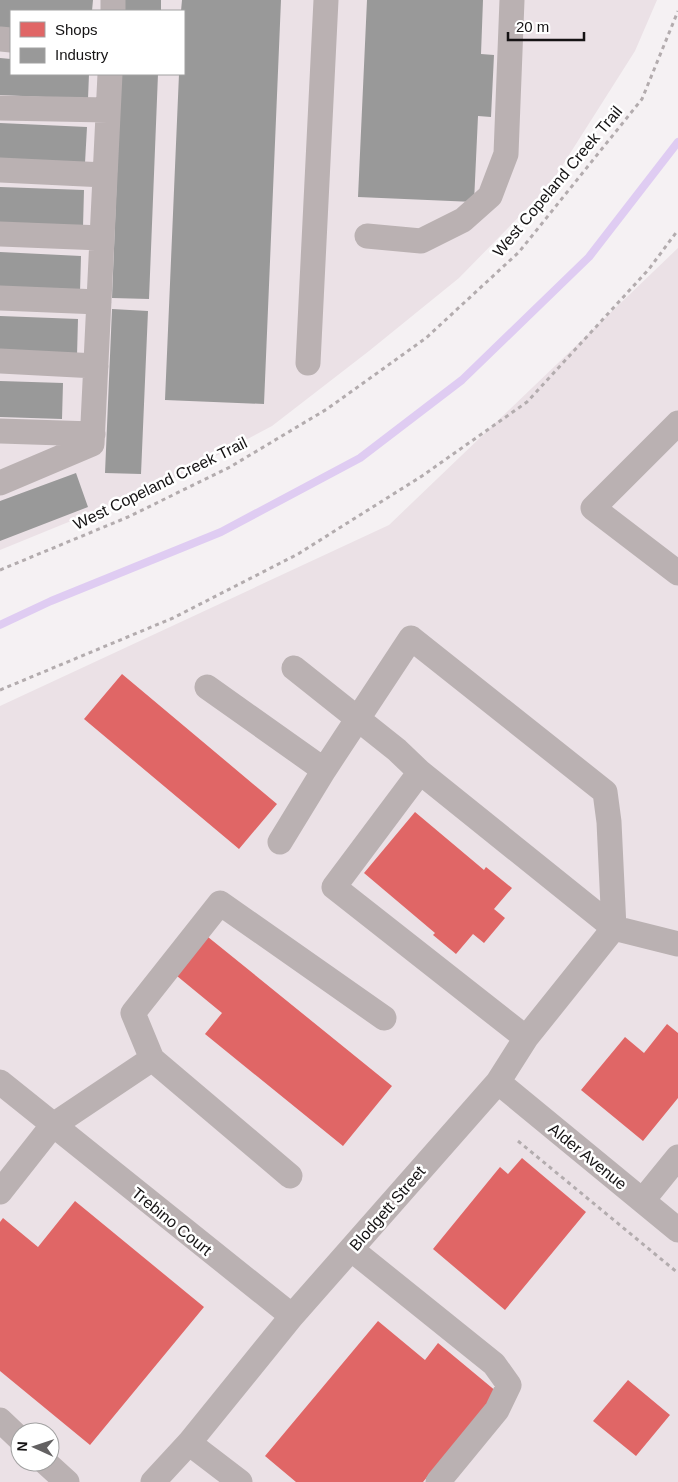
<svg xmlns="http://www.w3.org/2000/svg" width="678" height="1482" font-family="Arial,sans-serif">
<style>
.built{fill:#ebe1e6;fill-rule:evenodd}
.shops{fill:#e06666}
.industry{fill:#999}
.lines{fill:none;stroke-linecap:round;stroke-linejoin:round}
.stream{stroke:#dfccf2;stroke-width:8}
.path{stroke:#b3acae;stroke-width:3;stroke-dasharray:4 4;stroke-linecap:butt}
.minor{stroke:#bab1b2;stroke-width:25}
.labels{text-anchor:middle;stroke-width:5;stroke-linejoin:round;paint-order:stroke}
.street-label{font-size:16px;fill:#151314;stroke:#fff}
</style>
<rect width="100%" height="100%" fill="#f5f1f3"/>
<path class="built" d="M 0,0 L 657,0 L 635,51 L 550,185 L 459,278 L 369,351 L 272,426 L 169,481 L 0,550 ZM 11,11 L 184,11 L 184,74 L 11,74 Z
M 678,248 L 678,1482 L 0,1482 L 0,706 L 389,525 ZM 20,1432 L 50,1432 L 50,1462 L 20,1462 Z"/>
<path class="shops" d="M 122,674 L 277,804 L 239,849 L 84,719 Z
M 415,812 L 484,870 L 486,867 L 512,888 L 494,909 L 505,918 L 484,943 L 473,934 L 456,954 L 433,935 L 435,933 L 364,873 Z
M 208,937 L 392,1086 L 343,1146 L 205,1034 L 222,1013 L 177,976 Z
M 667,1024 L 678,1033 L 678,1098 L 643,1141 L 581,1090 L 625,1037 L 644,1053 Z
M 522,1158 L 586,1212 L 505,1310 L 433,1249 L 500,1167 L 508,1174 Z
M 75,1201 L 204,1307 L 90,1445 L 0,1371 L 0,1222 L 3,1218 L 38,1247 Z
M 378,1321 L 425,1360 L 438,1343 L 497,1392 L 423,1482 L 296,1482 L 265,1456 Z
M 628,1380 L 670,1415 L 636,1456 L 593,1421 Z"/>
<path class="industry" d="M 0,0 L 93,0 L 92,11 L 11,11 L 11,31 L 0,30 Z
M 125,0 L 161,0 L 161,11 L 125,11 Z
M 182,0 L 281,0 L 264,404 L 165,400 L 179,74 L 184,74 L 184,11 L 181,11 Z
M 367,0 L 483,0 L 481,54 L 494,55 L 491,117 L 478,116 L 474,202 L 358,197 Z
M 0,58 L 11,59 L 11,74 L 89,74 L 88,99 L 0,95 Z
M 121,74 L 158,74 L 149,299 L 112,298 Z
M 0,123 L 87,127 L 85,163 L 0,160 Z
M 0,187 L 84,190 L 83,227 L 0,224 Z
M 0,252 L 81,256 L 80,292 L 0,288 Z
M 112,309 L 148,311 L 141,474 L 105,473 Z
M 0,316 L 78,319 L 77,356 L 0,353 Z
M 0,381 L 63,383 L 62,419 L 0,417 Z
M 76,473 L 88,507 L 0,541 L 0,501 Z"/>
<g class="lines">
<path class="stream" d="M 0,625 L 51,601 L 221,532 L 360,458 L 462,380 L 589,257 L 678,142"/>
<path class="path" d="M 0,570 L 128,517 L 230,467 L 327,409 L 426,338 L 519,252 L 642,99 L 678,11
M 0,690 L 173,618 L 298,554 L 422,476 L 527,402 L 649,269 L 678,230
M 518,1141 L 678,1273"/>
<path class="minor" d="M 113,11 L 113,0
M 0,39 L 11,40
M 0,108 L 108,110
M 0,170 L 105,175
M 0,234 L 102,238
M 367,236 L 421,241 L 463,220 L 490,196 L 506,154 L 512,0
M 0,298 L 99,302
M 0,361 L 96,366
M 308,363 L 326,0
M 678,423 L 593,508 L 678,573
M 0,431 L 93,434
M 0,483 L 92,444 L 110,74
M 294,668 L 397,750 L 420,772
M 207,687 L 324,770
M 280,842 L 324,770 L 411,638 L 605,792 L 609,822 L 614,928
M 526,1038 L 334,887 L 420,772 L 614,928 L 678,944
M 152,1059 L 290,1176
M 0,1082 L 292,1316
M 498,1082 L 678,1230
M 0,1192 L 52,1126 L 152,1059 L 133,1013 L 220,903 L 384,1018
M 643,1200 L 678,1157
M 351,1249 L 494,1364 L 509,1385 L 497,1410 L 438,1482
M 0,1420 L 20,1439
M 189,1443 L 240,1482
M 45,1462 L 67,1482
M 153,1482 L 189,1443 L 292,1316 L 498,1082 L 526,1038 L 614,928"/>
</g>
<g class="labels">
<g class="street-label">
<text transform="translate(557 181) rotate(-50)" y="6">West Copeland Creek Trail</text>
<text transform="translate(160 483) rotate(-26)" y="6">West Copeland Creek Trail</text>
<text transform="translate(588 1156) rotate(39)" y="6">Alder Avenue</text>
<text transform="translate(387 1208) rotate(-49)" y="6">Blodgett Street</text>
<text transform="translate(172 1221) rotate(39)" y="6">Trebino Court</text>
</g>
</g>
<rect x="10" y="10" width="175" height="65" fill="#ffffff" stroke="#a1a1a1"/>
<rect x="20" y="22" width="25" height="15" fill="#e06666" stroke="#a1a1a1"/>
<text x="55" y="35" font-size="15" fill="#151314">Shops</text>
<rect x="20" y="48" width="25" height="15" fill="#999999" stroke="#a1a1a1"/>
<text x="55" y="60" font-size="15" fill="#151314">Industry</text>
<g transform="translate(35 1447) rotate(273)"><circle r="24" fill="#ffffff" stroke="#a1a1a1"/>
<path d="M0-4L9 19L0 12L-9 19Z" fill="#636162"/>
<text y="-8" font-size="14" font-weight="bold" text-anchor="middle" fill="#151314">N</text>
</g>
<path d="M508 32v8h76v-8" fill="none" stroke="#151314" stroke-width="2.5"/>
<text x="516" y="32" font-size="15" fill="#151314" stroke="#ffffff" stroke-width="4" paint-order="stroke">20 m</text>
</svg>
